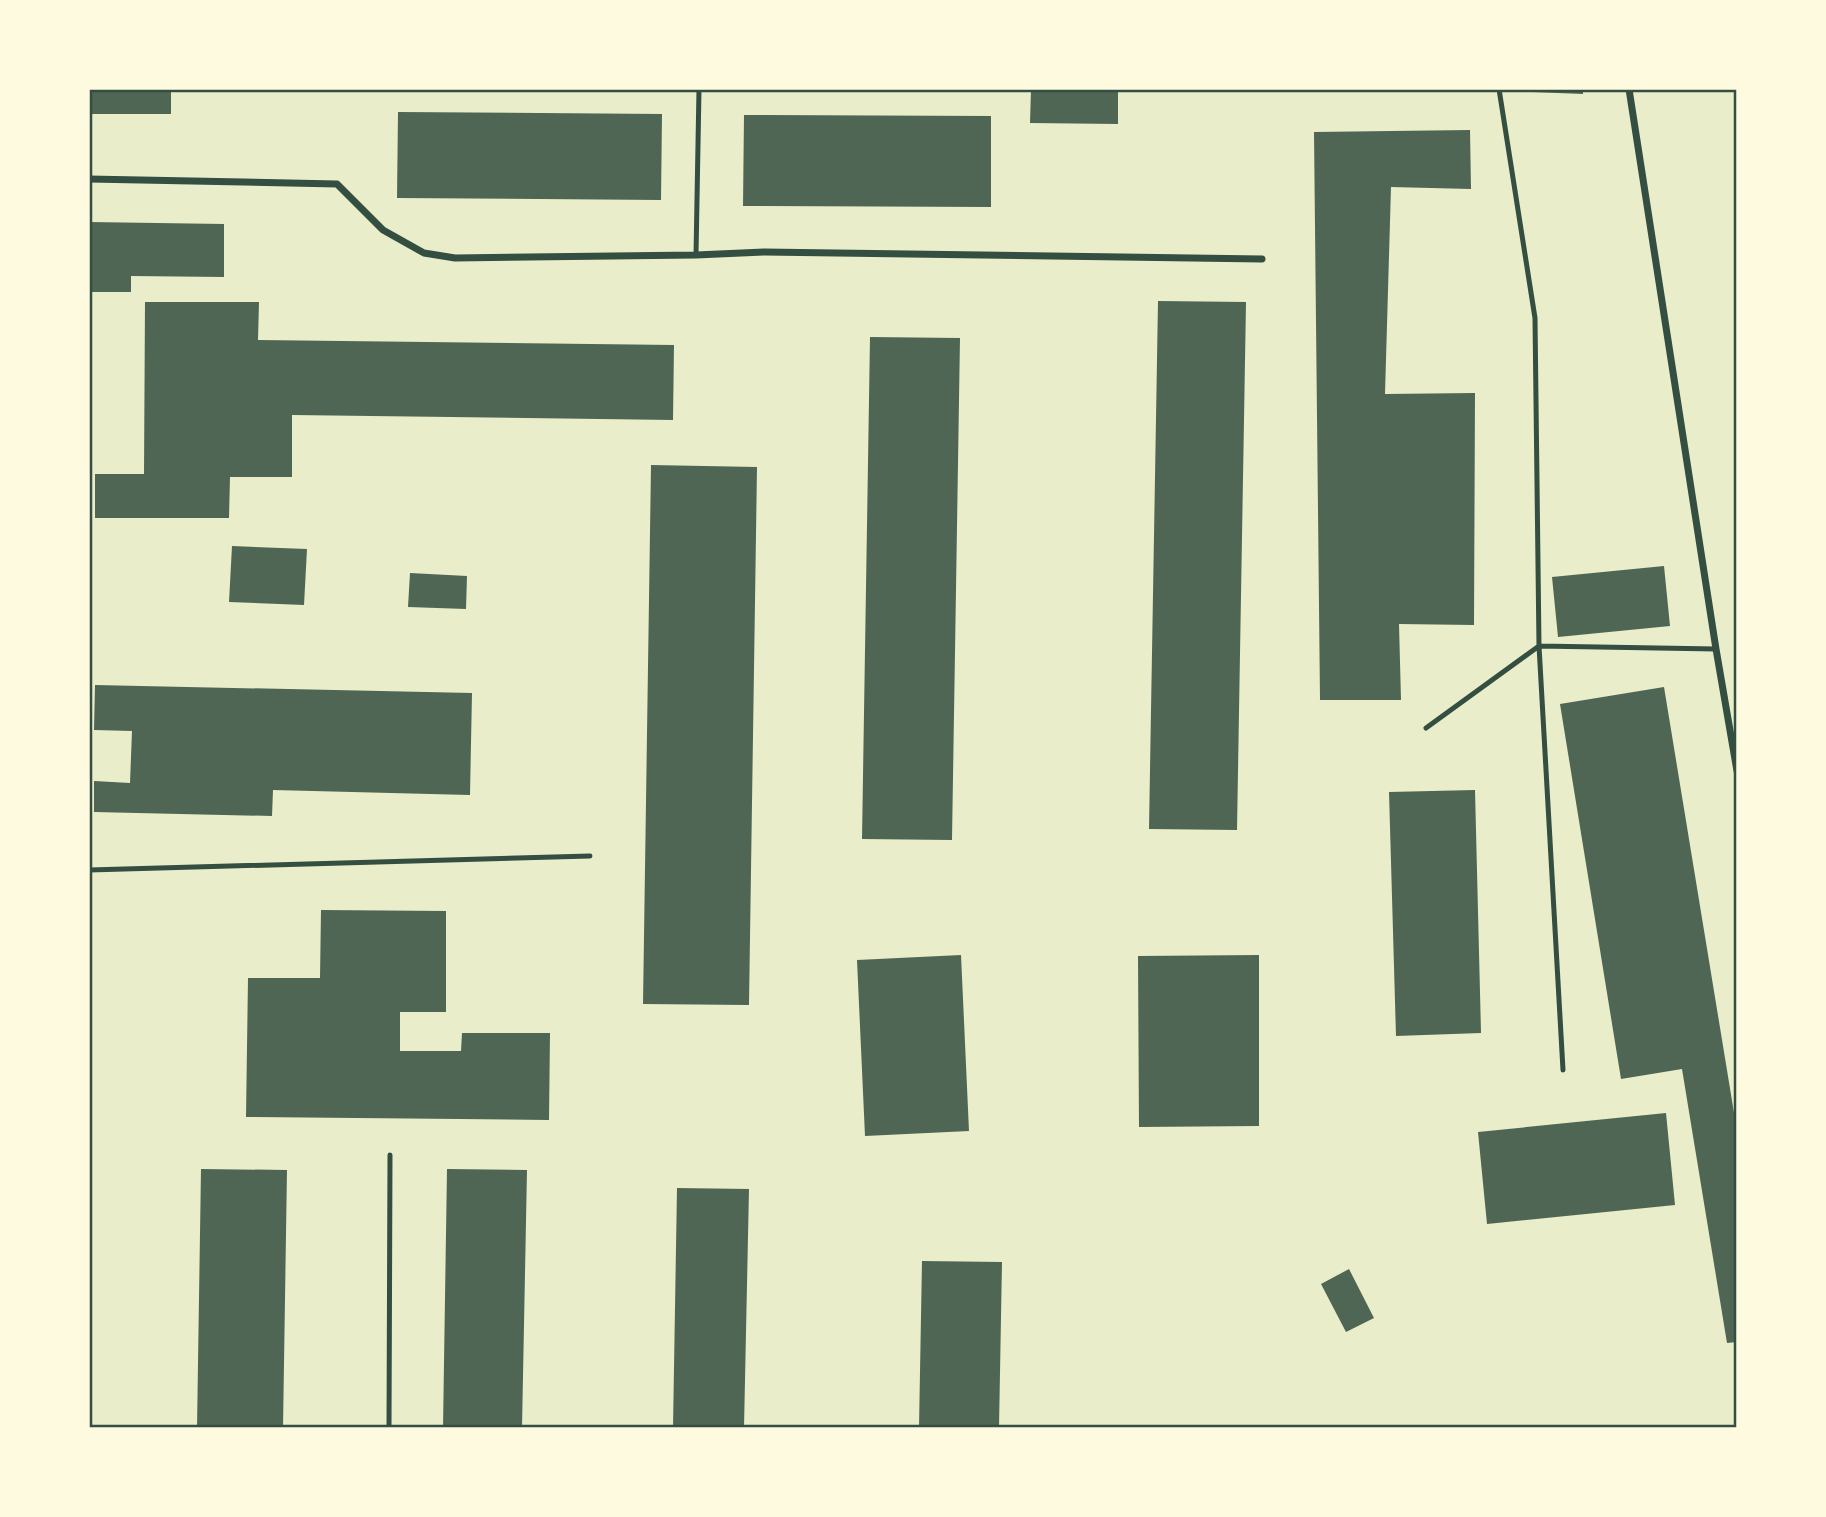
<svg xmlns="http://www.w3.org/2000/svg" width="1826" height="1517" font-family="Arial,sans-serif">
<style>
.building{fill:#4f6655}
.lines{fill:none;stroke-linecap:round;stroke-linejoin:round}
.service{stroke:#344e41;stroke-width:5}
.minor{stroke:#344e41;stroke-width:7}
.neatline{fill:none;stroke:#344e41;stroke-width:2.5}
</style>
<rect width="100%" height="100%" fill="#e9edc9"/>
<path class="building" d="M 89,89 L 171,89 L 171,114 L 89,114 Z
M 1031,89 L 1118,89 L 1118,124 L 1030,123 Z
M 1531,89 L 1583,89 L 1583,94 L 1532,92 Z
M 398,112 L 662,114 L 661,200 L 397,198 Z
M 744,115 L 991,116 L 991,207 L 743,206 Z
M 1470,130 L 1471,189 L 1391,187 L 1385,394 L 1475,393 L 1474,625 L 1399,624 L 1401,700 L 1320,700 L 1314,132 Z
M 89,222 L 224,224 L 224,277 L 131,276 L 131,292 L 89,292 Z
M 1158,301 L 1246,302 L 1237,830 L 1149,829 Z
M 145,302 L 259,302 L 258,340 L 674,345 L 673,420 L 292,415 L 292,477 L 230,477 L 229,518 L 95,518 L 95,474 L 144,474 Z
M 870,337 L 960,338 L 952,840 L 862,839 Z
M 651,465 L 757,467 L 749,1005 L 643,1004 Z
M 232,546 L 307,549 L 304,605 L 229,602 Z
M 1664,566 L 1670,626 L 1558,637 L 1552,577 Z
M 410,573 L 467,576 L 466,609 L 408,607 Z
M 95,685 L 472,693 L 470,795 L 273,790 L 272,816 L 94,812 L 94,781 L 130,783 L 132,731 L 94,730 Z
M 1664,687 L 1737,1131 L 1737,1342 L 1727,1343 L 1682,1069 L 1621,1079 L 1560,704 Z
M 1475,790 L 1481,1033 L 1396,1036 L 1389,792 Z
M 321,910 L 446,911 L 446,1012 L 400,1012 L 400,1051 L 461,1051 L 462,1033 L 550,1033 L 549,1120 L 246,1117 L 248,978 L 320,978 Z
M 961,955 L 969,1131 L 865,1136 L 857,960 Z
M 1259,955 L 1259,1126 L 1139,1127 L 1138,956 Z
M 1666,1113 L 1675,1205 L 1487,1224 L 1478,1132 Z
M 201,1169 L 287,1170 L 283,1428 L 197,1428 Z
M 447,1169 L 527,1170 L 522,1428 L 443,1428 Z
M 677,1188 L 749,1189 L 744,1428 L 673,1428 Z
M 922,1261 L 1002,1262 L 999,1428 L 919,1428 Z
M 1349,1269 L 1374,1318 L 1346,1332 L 1321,1284 Z"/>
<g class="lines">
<path class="service" d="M 1499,89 L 1535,318 L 1539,646 L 1563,1070
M 696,255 L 699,89
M 1426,728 L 1539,646 L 1716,649
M 89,870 L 590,856
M 389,1428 L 390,1155"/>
<path class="minor" d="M 1629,89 L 1716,649 L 1737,771
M 89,179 L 337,184 L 383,230 L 424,253 L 455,258 L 696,255 L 764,252 L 1262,259"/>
</g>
<rect width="1826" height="1517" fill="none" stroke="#fefae0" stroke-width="182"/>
<rect x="91" y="91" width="1644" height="1335" class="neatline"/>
</svg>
